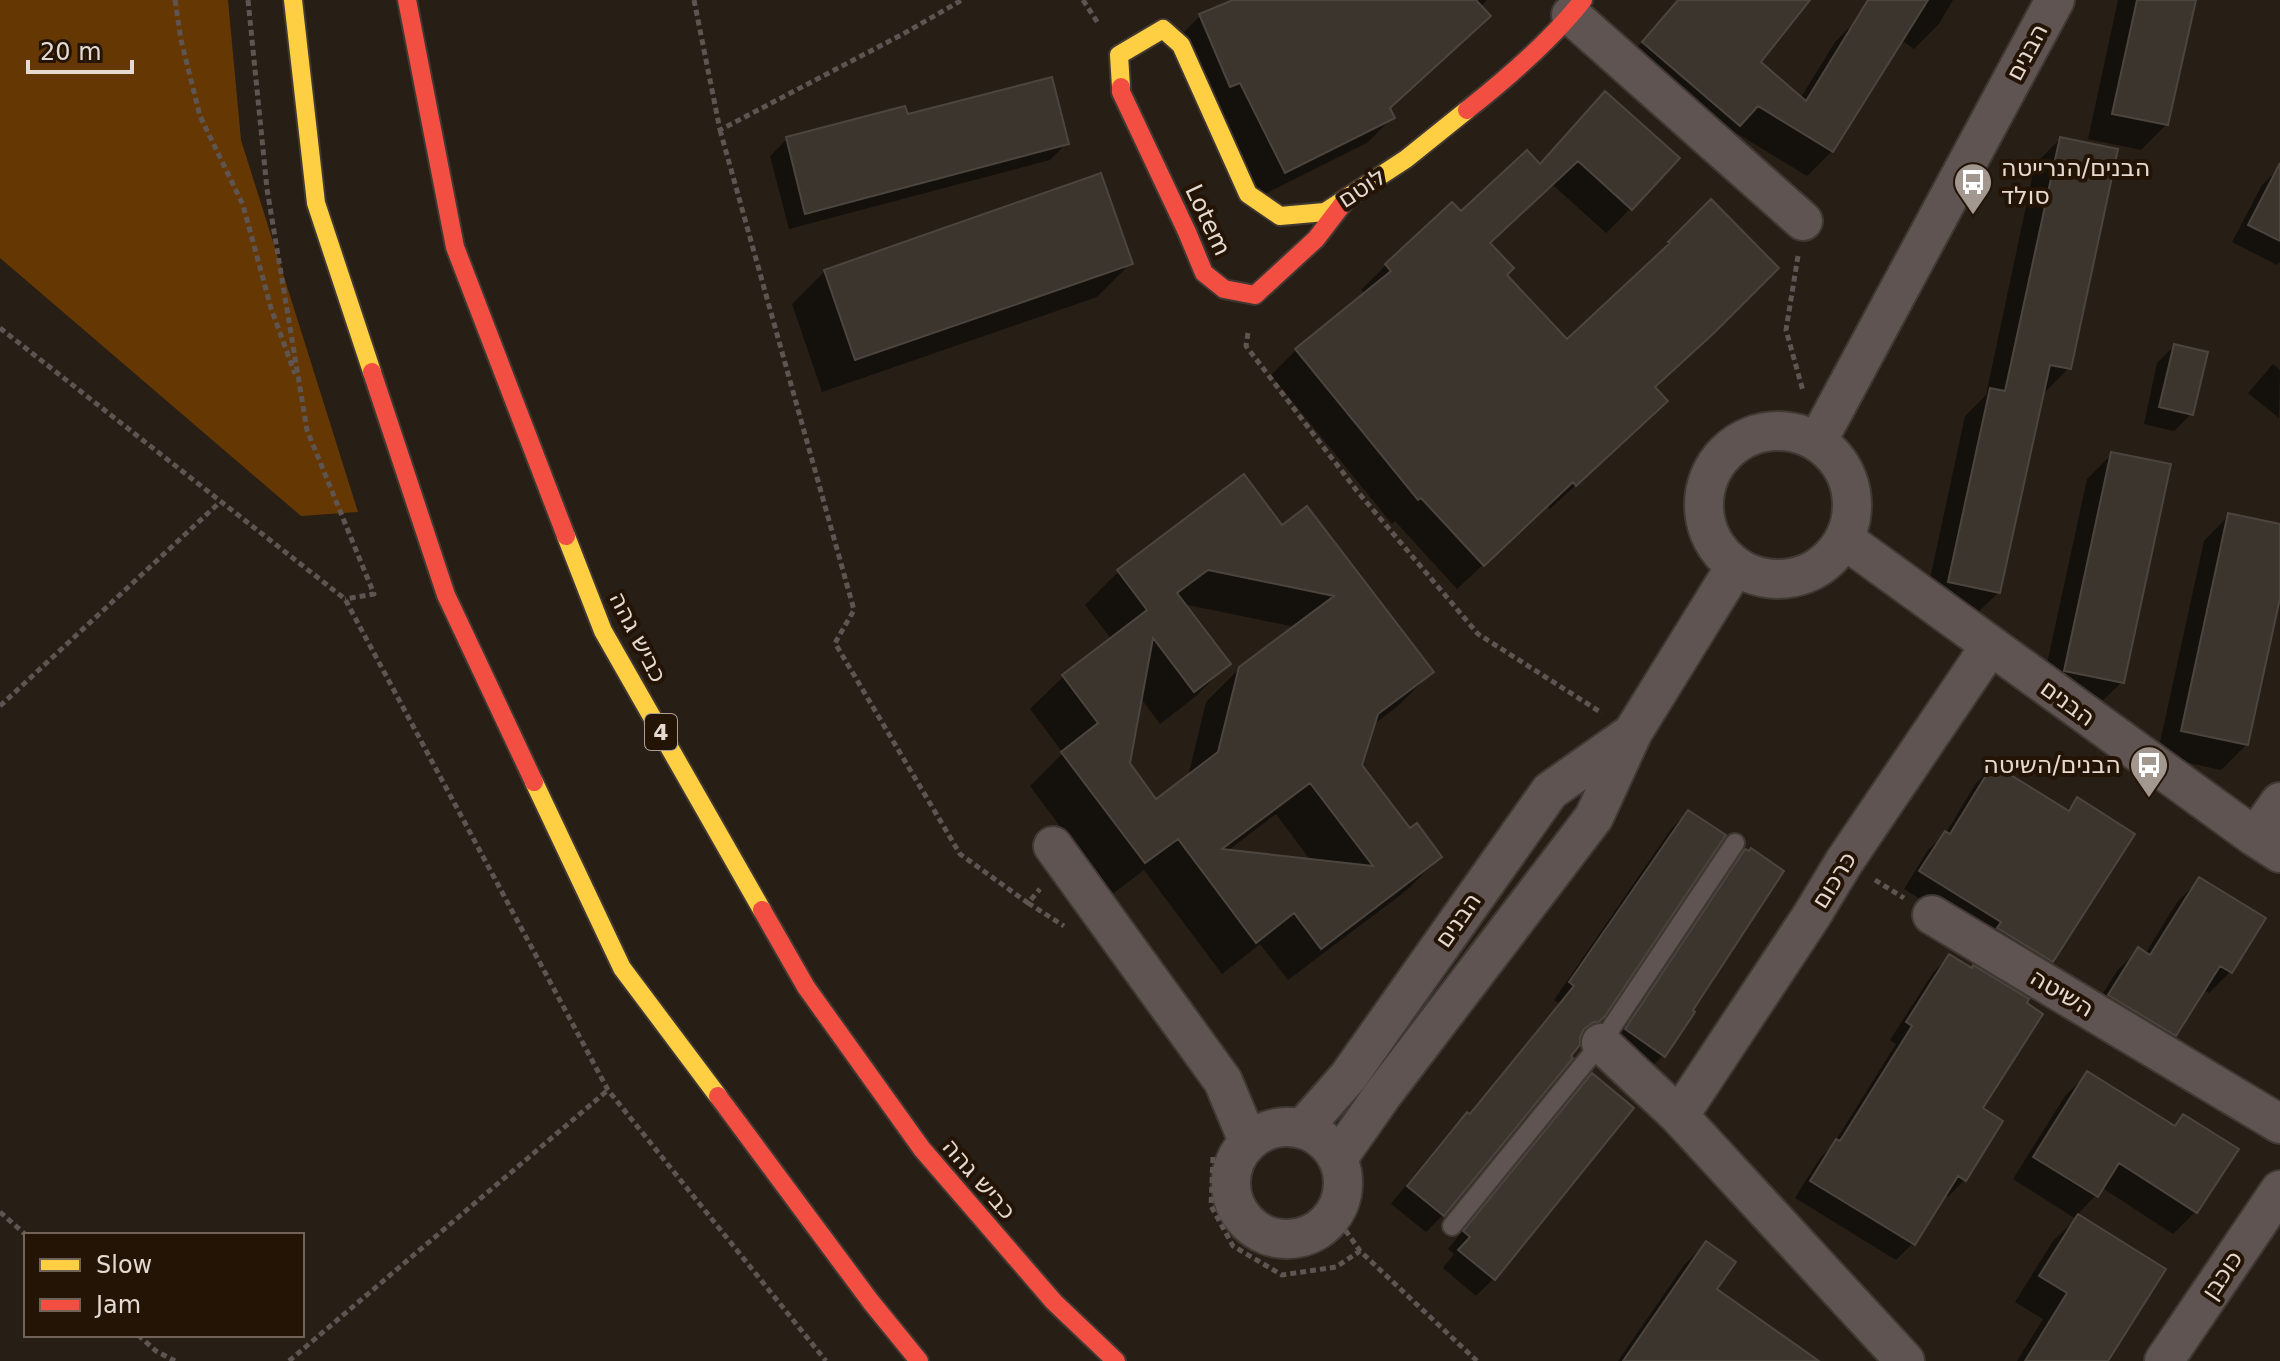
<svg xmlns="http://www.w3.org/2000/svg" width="2280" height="1361" font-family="'DejaVu Sans','Noto Sans Hebrew',sans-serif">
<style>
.forest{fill:#653803}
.shadow{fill:#0007;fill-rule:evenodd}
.building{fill:#3c352e;stroke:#4c453e;stroke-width:2;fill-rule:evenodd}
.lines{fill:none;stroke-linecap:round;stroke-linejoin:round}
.lane-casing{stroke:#403832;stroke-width:22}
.street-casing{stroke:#403832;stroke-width:42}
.slow-casing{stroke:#403832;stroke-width:22}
.jam-casing{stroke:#403832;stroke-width:22}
.path{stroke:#5e5552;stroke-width:5;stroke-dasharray:6 4;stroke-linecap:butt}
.lane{stroke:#5f5452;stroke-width:18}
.street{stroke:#5f5452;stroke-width:38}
.slow{stroke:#ffcf43;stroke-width:18}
.jam{stroke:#f24e42;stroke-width:18}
.labels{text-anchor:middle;stroke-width:8;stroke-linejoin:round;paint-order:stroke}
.shield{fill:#241406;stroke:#ab9f94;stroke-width:2}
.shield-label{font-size:22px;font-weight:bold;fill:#e5dad1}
.street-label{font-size:24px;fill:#e5dad1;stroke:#241406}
.poi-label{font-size:24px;fill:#e5dad1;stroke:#241406;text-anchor:start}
</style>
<rect width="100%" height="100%" fill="#271e16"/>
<path class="forest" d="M 0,0 L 228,0 L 241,140 L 358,512 L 301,516 L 0,258 Z"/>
<path class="shadow" d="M 1238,0 L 1487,0 L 1388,109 L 1392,118 L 1367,143 L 1259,197 L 1175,41 L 1200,16 Z
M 1680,0 L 1807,0 L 1758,63 L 1800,99 L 1835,42 L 1860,17 L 1873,0 L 1953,0 L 1939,24 L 1914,49 L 1901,40 L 1832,151 L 1807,176 L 1733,131 L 1714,150 L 1619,68 Z
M 2118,0 L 2194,0 L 2167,124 L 2141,150 L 2088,139 Z
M 1605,94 L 1631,208 L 1606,233 L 1552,184 L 1488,244 L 1505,275 L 1567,342 L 1711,202 L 1640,425 L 1550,509 L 1547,506 L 1457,589 L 1395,521 L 1392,524 L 1271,375 L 1296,350 L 1366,294 L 1361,290 L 1386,265 L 1461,214 L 1538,166 Z
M 906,117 L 1067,143 L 1050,160 L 789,229 L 770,156 L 787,139 Z
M 2060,139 L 2069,368 L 2043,394 L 1999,592 L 1973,617 L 1924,607 L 1965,416 L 1986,395 L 2035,164 Z
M 2279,168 L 2280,262 L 2277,265 L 2232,242 L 2262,185 Z
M 1130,264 L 1097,297 L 822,392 L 792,304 L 825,271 Z
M 2174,346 L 2191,414 L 2174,431 L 2144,424 L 2157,363 Z
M 2273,364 L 2280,370 L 2279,418 L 2248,393 Z
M 2112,454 L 2122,682 L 2096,707 L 2040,696 L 2087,479 Z
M 1243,477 L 1281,528 L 1432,672 L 1399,705 L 1373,725 L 1360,765 L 1410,831 L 1440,857 L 1407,890 L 1288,980 L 1260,944 L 1222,974 L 1144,870 L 1111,895 L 1030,786 L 1063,753 L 1030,709 L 1063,677 L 1112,640 L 1085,605 L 1118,572 ZM 1183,604 L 1295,627 L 1240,668 L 1206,702 L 1188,777 L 1156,801 L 1128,764 L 1140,697 L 1160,724 L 1195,697 L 1228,664 ZM 1276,814 L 1311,861 L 1226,852 Z
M 2229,515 L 2280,526 L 2280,588 L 2247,744 L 2221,770 L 2157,756 L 2204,541 Z
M 1993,767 L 2066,811 L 2077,800 L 2051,961 L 2034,977 L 1985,940 L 1904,889 L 1928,850 L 1946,833 L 1976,783 Z
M 1688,812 L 1603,1015 L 1580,1038 L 1443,1215 L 1426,1232 L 1391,1204 L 1450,1131 L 1468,1116 L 1559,1003 L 1554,1000 L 1671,829 Z
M 1746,851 L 1663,1055 L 1647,1072 L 1609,1047 L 1729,868 Z
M 2200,879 L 2230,972 L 2209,993 L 2203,989 L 2175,1035 L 2153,1056 L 2088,1017 L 2117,971 L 2138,950 L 2145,954 L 2178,901 Z
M 1949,956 L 2024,1004 L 1980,1109 L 1964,1180 L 1948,1197 L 1944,1194 L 1913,1243 L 1896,1260 L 1795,1198 L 1820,1158 L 1833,1145 L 1896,1044 L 1890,1040 L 1933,973 Z
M 2087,1074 L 2173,1127 L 2183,1116 L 2236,1149 L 2195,1212 L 2173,1234 L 2101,1187 L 2096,1195 L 2077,1215 L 2163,1269 L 2107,1359 L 2110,1361 L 2017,1361 L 2043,1319 L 2015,1302 L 2053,1241 L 2076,1219 L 2013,1179 L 2065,1096 Z
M 1592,1076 L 1631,1108 L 1493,1279 L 1476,1296 L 1443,1268 L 1454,1254 L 1448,1249 L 1575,1093 Z
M 1706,1243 L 1714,1290 L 1799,1361 L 1618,1361 L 1685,1264 Z"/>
<path class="building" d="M 1233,0 L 1476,0 L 1491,16 L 1390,108 L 1395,118 L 1285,173 L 1240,83 L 1230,87 L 1199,14 Z
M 1678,0 L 1810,0 L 1761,62 L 1806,101 L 1868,0 L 1928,0 L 1833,152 L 1758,106 L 1740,126 L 1642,42 Z
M 2137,0 L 2196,0 L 2168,125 L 2112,114 Z
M 1052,77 L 1069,144 L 805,214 L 786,137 L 905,106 L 908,114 Z
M 1605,91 L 1680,158 L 1632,210 L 1578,161 L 1490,243 L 1514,268 L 1507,275 L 1567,339 L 1670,243 L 1668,242 L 1711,199 L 1779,268 L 1714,333 L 1655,387 L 1668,401 L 1576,486 L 1573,482 L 1484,566 L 1421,498 L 1418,500 L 1295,349 L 1391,271 L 1385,264 L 1452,202 L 1461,211 L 1527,150 L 1540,164 Z
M 2060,137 L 2118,149 L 2071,369 L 2050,365 L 2000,593 L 1948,582 L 1990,388 L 2005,391 Z
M 2280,163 L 2280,241 L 2248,225 Z
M 1101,173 L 1133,264 L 855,360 L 824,270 Z
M 2174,344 L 2208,352 L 2193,415 L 2159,407 Z
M 2111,452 L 2171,464 L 2124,683 L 2064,671 Z
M 1244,474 L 1282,525 L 1307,506 L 1434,672 L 1378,714 L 1362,765 L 1410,828 L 1417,823 L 1442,857 L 1321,949 L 1294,913 L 1256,943 L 1178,839 L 1145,863 L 1061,752 L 1098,723 L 1062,675 L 1147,610 L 1117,570 ZM 1208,570 L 1334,596 L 1239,667 L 1218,752 L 1156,799 L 1130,763 L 1153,638 L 1194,692 L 1231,664 L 1177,593 ZM 1310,783 L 1373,866 L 1222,849 Z
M 2228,513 L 2280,524 L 2280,598 L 2248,745 L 2181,731 Z
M 1993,764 L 2069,811 L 2077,797 L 2135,834 L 2053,962 L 1997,928 L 2001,922 L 1919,871 L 1945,831 L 1950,834 Z
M 1688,810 L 1726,835 L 1605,1016 L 1599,1022 L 1594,1022 L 1584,1029 L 1580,1037 L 1580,1045 L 1571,1056 L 1573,1058 L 1444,1216 L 1407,1186 L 1467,1112 L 1470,1114 L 1574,986 L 1569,982 Z
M 1751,848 L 1784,871 L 1693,1010 L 1695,1012 L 1665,1057 L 1625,1029 L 1745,849 L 1749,851 Z
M 2199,877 L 2266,918 L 2232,973 L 2220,966 L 2176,1036 L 2108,995 L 2138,947 L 2150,955 Z
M 1949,954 L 1972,968 L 1973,965 L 2029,999 L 2027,1003 L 2043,1014 L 1983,1108 L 2003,1121 L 1966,1181 L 1958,1176 L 1915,1245 L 1810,1181 L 1836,1139 L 1840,1141 L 1912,1026 L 1906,1022 Z
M 2087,1071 L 2175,1126 L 2183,1114 L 2239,1149 L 2197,1213 L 2119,1163 L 2098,1197 L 2033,1157 Z
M 1592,1073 L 1634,1108 L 1495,1280 L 1458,1250 L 1470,1237 L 1463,1231 Z
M 2078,1214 L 2166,1269 L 2108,1361 L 2025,1361 L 2067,1293 L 2039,1276 Z
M 1706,1241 L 1736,1262 L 1717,1289 L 1819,1361 L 1623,1361 Z"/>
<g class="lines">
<defs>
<path id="lane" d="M 1452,1226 L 1601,1043 L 1735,843"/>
<path id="street" d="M 1571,15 L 1803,221
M1704 505a74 74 0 1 1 148 0a74 74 0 1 1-148 0Z
M 1817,442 L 2055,0
M 1844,539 L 2255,837 L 2280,853
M 2255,837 L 2280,802
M 1053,846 L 1223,1081 L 1248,1141
M 1932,915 L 2280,1124
M 1601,1043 L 1679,1116
M1231 1183a56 56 0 1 1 112 0a56 56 0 1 1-112 0Z
M 1303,1128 L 1348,1077 L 1550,791 L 1631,734
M 1338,1158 L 1383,1094 L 1594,817 L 1633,732 L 1735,567
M 1905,1361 L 1679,1116 L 1812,915 L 1844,862 L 1990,646
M 2164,1361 L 2280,1190"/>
<path id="slow" d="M 293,0 L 316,203 L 372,372
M 1121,87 L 1119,55 L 1163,29 L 1181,45 L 1248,194 L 1280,216 L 1325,212 L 1406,159 L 1467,110
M 566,536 L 603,631 L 762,910
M 534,782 L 622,968 L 718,1096"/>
<path id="jam" d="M 407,0 L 455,247 L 566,536
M 1121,87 L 1121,92 L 1187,232 L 1204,273 L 1224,289 L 1255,295 L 1316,239 L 1348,197
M 1467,110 C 1505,80 1553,38 1583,0
M 372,372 L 446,595 L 534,782
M 762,910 L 806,987 L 922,1149 L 1054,1302 L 1116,1361
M 718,1096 L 871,1302 L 919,1361"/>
</defs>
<use href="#lane" class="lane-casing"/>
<use href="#street" class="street-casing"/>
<use href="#slow" class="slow-casing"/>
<use href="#jam" class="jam-casing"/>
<path class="path" d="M 175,0 L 181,40 L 200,116 L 243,205 L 271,308 L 295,374
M 248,0 L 267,189 L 307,430 L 374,594 L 345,599
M 694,0 L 720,130 L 903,34 L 962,0
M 1083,0 L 1098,23
M 720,130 L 854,610 L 835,643 L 960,854 L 1028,903 L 1040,889
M 1798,256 L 1786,330 L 1803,391
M 0,328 L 345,599 L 608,1090 L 826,1361
M 1248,333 L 1246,346 L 1357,491 L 1478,634 L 1602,713
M 0,706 L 220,502
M 1875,880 L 1904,898
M 1028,903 L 1064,926
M 1213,1157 L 1211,1206 L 1233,1246 L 1282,1275 L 1336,1267 L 1360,1251
M 0,1212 L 26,1235
M 1334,1214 L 1360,1251 L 1477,1361
M 138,1335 L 156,1351 L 175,1361
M 289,1361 L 608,1090"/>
<use href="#lane" class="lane"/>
<use href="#street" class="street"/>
<use href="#slow" class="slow"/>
<use href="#jam" class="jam"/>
</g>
<defs>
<symbol id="bus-pin" viewBox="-11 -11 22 30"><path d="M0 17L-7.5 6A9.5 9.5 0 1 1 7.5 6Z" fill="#a29890" stroke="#241406"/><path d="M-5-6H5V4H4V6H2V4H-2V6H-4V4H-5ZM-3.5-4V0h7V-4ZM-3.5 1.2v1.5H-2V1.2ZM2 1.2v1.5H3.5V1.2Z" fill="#fff"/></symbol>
</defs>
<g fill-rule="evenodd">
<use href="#bus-pin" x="1951" y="160" width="44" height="60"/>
<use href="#bus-pin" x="2127" y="743" width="44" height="60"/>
</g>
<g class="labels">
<rect class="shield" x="645" y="714" width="32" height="36" rx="6"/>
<g class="shield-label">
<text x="661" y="740">4</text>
</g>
<g class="street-label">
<text transform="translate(2027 52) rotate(-62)" y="8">הבנים</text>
<text transform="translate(1362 188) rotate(-33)" y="8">לוטם</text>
<text transform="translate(1208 220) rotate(65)" y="8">Lotem</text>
<text transform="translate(638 637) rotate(63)" y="8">כביש גהה</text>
<text transform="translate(2068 703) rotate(36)" y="8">הבנים</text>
<text transform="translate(1834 880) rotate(-58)" y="8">כרכום</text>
<text transform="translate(1458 920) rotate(-55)" y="8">הבנים</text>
<text transform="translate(2062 993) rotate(31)" y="8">השיטה</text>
<text transform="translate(979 1179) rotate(49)" y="8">כביש גהה</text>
<text transform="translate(2222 1275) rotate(-56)" y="8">כוכבן</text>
</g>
<g class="poi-label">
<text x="2001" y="176">הבנים/הנרייטה<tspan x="2001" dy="28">סולד</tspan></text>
<text x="2121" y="773" text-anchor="end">הבנים/השיטה</text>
</g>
</g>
<rect x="24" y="1233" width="280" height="104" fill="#241406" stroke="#716357" stroke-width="2"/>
<rect x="40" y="1259" width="40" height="12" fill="#ffcf43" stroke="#716357" stroke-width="2"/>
<text x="96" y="1273" font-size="24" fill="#e5dad1">Slow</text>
<rect x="40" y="1299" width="40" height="12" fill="#f24e42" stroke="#716357" stroke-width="2"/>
<text x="96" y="1313" font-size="24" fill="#e5dad1">Jam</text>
<path d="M28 60v12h104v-12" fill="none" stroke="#e5dad1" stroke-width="4"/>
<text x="40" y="60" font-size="24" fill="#e5dad1" stroke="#241406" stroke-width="6" paint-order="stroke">20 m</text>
</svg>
